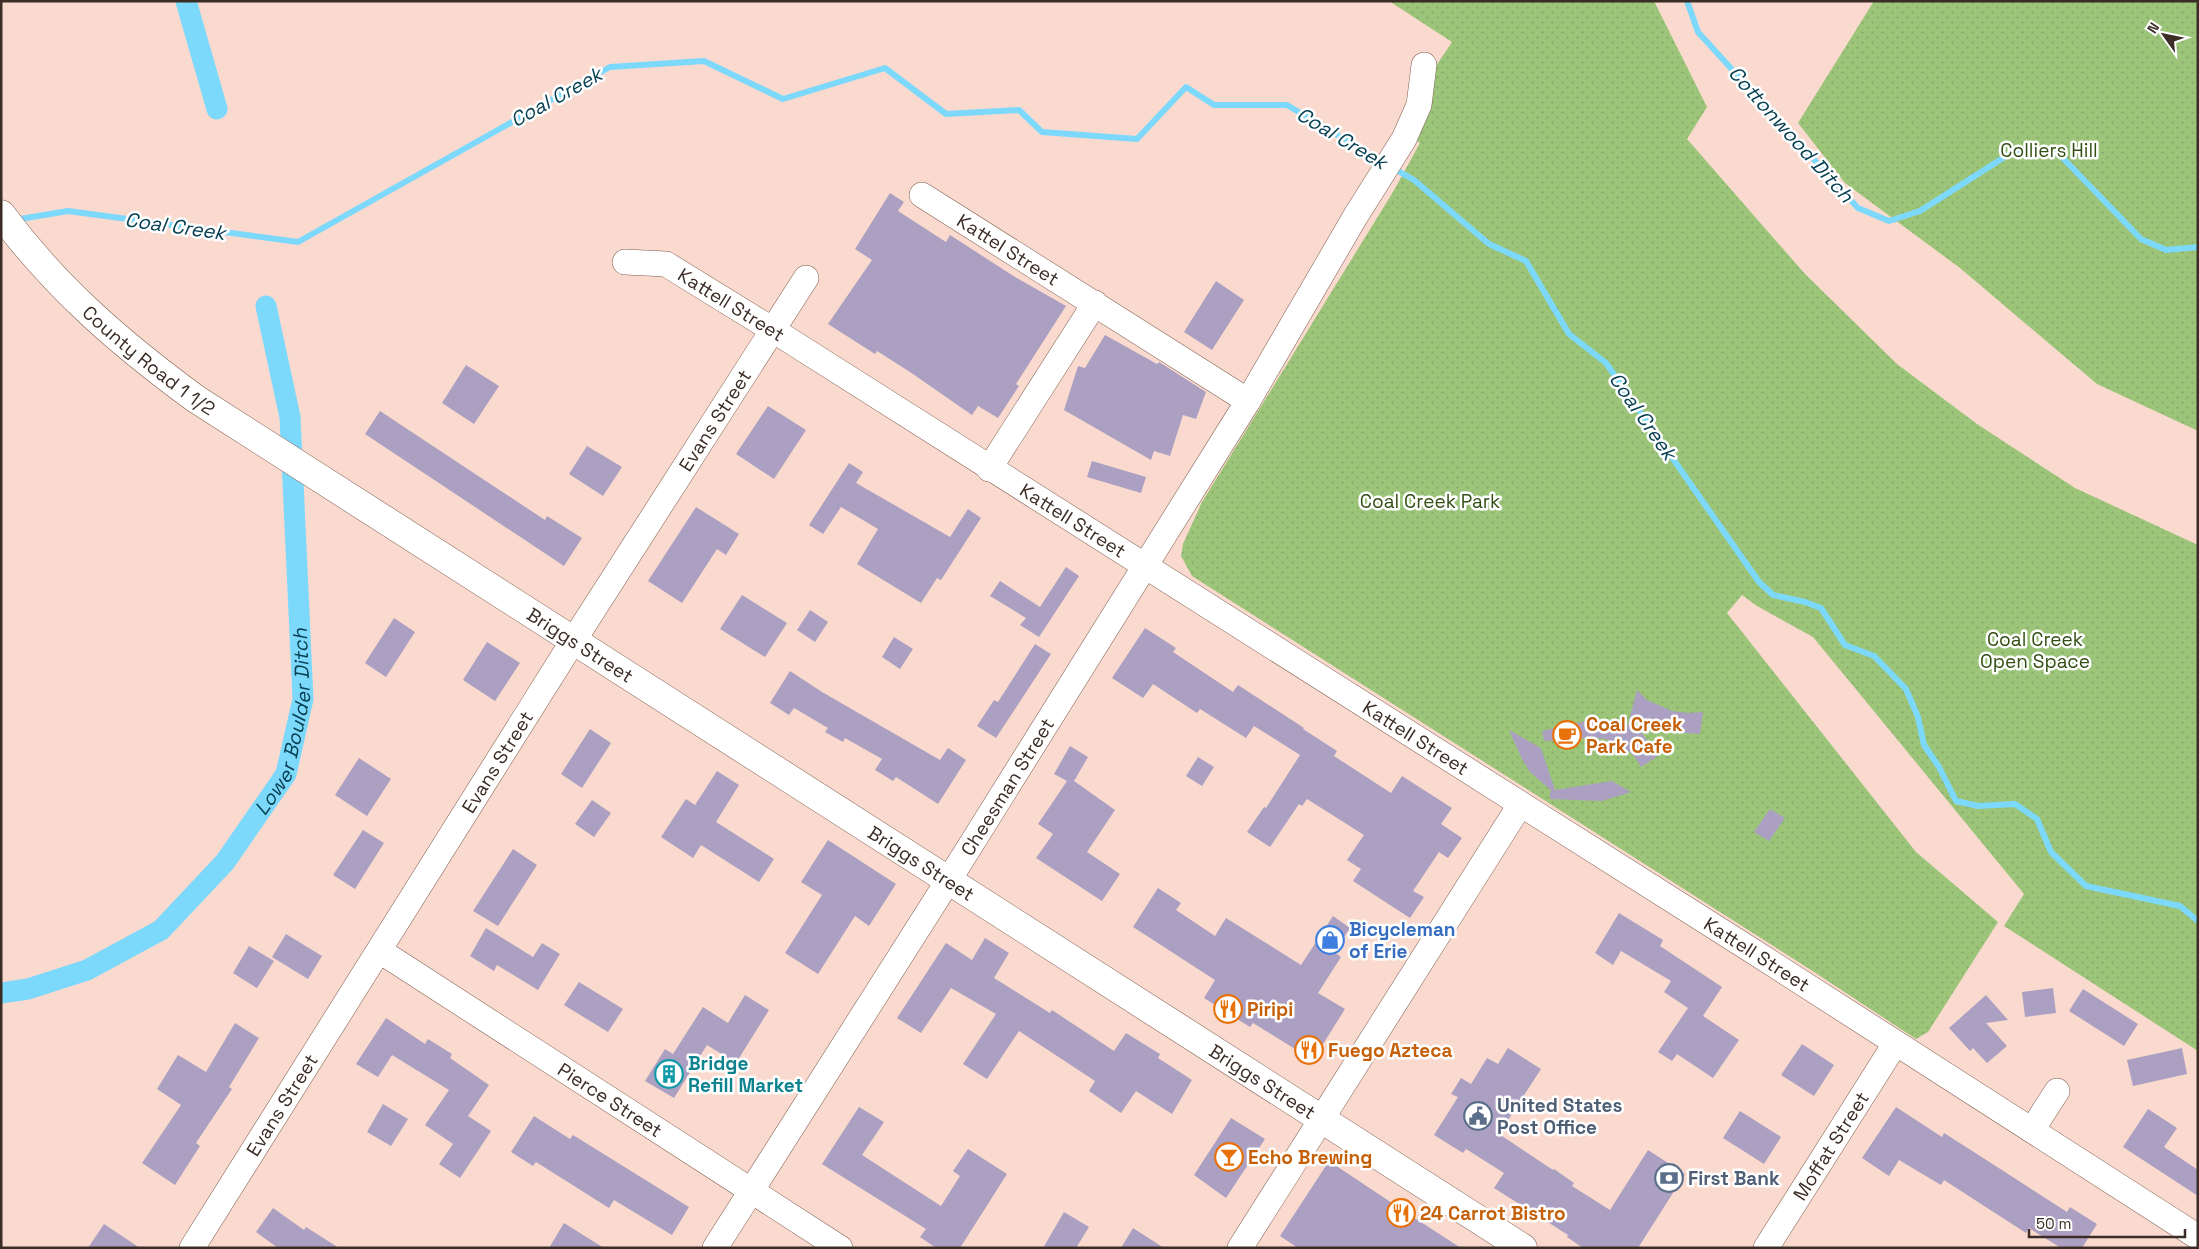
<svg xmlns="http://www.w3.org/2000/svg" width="2199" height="1249" font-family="'Space Grotesk',sans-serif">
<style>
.green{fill:url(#green-dots)}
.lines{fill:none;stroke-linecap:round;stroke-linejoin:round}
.stream{stroke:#7dd9fc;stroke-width:6}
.canal{stroke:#7dd9fc;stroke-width:21}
.building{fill:#aba0c1}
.street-casing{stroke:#7f5d4f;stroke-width:26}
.secondary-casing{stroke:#7f5d4f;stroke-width:29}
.street{stroke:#fff;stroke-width:25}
.secondary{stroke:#fff;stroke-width:28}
.labels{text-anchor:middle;stroke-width:5;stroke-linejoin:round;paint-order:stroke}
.park-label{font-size:19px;fill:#324f13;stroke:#fff}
.street-label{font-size:19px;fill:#3b2c26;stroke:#fff}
.food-label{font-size:19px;font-weight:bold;fill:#c56008;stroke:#fff;text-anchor:start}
.shop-label{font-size:19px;font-weight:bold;fill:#366cbe;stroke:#fff;text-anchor:start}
.culture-label{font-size:19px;font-weight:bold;fill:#0d838f;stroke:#fff;text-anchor:start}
.service-label{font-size:19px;font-weight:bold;fill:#4e5e75;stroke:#fff;text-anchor:start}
.water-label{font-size:20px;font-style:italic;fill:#074052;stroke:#fff}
</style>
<defs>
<pattern id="green-dots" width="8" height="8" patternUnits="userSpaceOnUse" patternTransform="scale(1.25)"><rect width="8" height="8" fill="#9cc57a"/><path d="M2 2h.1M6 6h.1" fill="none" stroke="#87a969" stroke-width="1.8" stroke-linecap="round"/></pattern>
</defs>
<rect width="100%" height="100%" fill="#fadace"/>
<path class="green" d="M 1389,1 L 1654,1 L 1707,107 L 1687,139 L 1805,274 L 1897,364 L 1977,424 L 2075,488 L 2198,545 L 2198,1051 L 2004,926 L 2024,894 L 1813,637 L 1757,606 L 1742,595 L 1727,613 L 1916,852 L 1998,922 L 1928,1032 L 1916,1039 L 1811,970 L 1192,576 L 1181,556 L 1183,544 L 1202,502 L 1393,192 L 1420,143 L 1395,127 L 1452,42 Z
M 1874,1 L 2198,1 L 2198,431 L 2097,384 L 1960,268 L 1845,183 L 1798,123 Z"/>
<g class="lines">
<path class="stream" d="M 1687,1 L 1698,32 L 1858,208 L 1889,221 L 1920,211 L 2014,151 L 2058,153 L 2141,239 L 2166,250 L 2198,247
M 1391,167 L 1414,180 L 1489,244 L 1526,261 L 1569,334 L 1606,363 L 1759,582 L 1773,595 L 1805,602 L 1821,608 L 1845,645 L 1874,656 L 1906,689 L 1918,717 L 1924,745 L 1939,767 L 1956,801 L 1978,806 L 2015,804 L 2037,819 L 2051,852 L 2086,886 L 2180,906 L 2198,921
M 14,220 L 68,211 L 298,242 L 610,67 L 704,61 L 783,99 L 885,68 L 946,114 L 1019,110 L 1042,132 L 1137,139 L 1186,87 L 1214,105 L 1287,105 L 1383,162"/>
<g class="canal">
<path d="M 186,1 L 217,109"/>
<path id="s1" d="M 1,993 L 28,989 L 87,970 L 161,930 L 225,862 L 286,774 L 303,699 L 290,417 L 266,306"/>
</g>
</g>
<path class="building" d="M 890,193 L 904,202 L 898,211 L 946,242 L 950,235 L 1015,277 L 1066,306 L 1016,384 L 1019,386 L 998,418 L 978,406 L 972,415 L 910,372 L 877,351 L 875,354 L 828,324 L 872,260 L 855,249 Z
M 1216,281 L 1244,300 L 1212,350 L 1184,332 Z
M 1105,335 L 1157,364 L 1159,362 L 1206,392 L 1196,419 L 1183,415 L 1170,456 L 1154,451 L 1151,460 L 1064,410 L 1078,366 L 1085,368 Z
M 466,365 L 499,386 L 474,424 L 442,403 Z
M 768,406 L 806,430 L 774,479 L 736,454 Z
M 380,411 L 545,520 L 547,516 L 582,538 L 564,566 L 365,434 Z
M 587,446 L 622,467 L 603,496 L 569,474 Z
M 1092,461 L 1146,477 L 1141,493 L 1087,477 Z
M 849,463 L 863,472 L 856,483 L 950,537 L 968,509 L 981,518 L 941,580 L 937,578 L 921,603 L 857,564 L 878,529 L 841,507 L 823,534 L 809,525 Z
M 696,507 L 739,534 L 726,555 L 717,549 L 682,603 L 648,581 Z
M 1066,567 L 1079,576 L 1039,637 L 1020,625 L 1026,618 L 990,596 L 1000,581 L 1040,607 Z
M 742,595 L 787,623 L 765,657 L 720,629 Z
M 810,610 L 828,622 L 815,642 L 797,630 Z
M 394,618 L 415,632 L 386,677 L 365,663 Z
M 1145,628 L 1176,648 L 1173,652 L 1233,692 L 1238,685 L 1304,728 L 1303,729 L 1337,751 L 1334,756 L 1391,793 L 1402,776 L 1452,808 L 1441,824 L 1462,838 L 1448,858 L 1439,852 L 1413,891 L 1424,897 L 1410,918 L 1353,881 L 1361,869 L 1347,860 L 1364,835 L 1307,799 L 1302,806 L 1299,804 L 1270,847 L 1247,832 L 1264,807 L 1266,808 L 1300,755 L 1254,726 L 1246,738 L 1200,709 L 1197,713 L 1153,684 L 1143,698 L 1112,678 Z
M 894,637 L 913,649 L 900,669 L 882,657 Z
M 487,642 L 520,663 L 495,701 L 463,680 Z
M 1035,644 L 1051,654 L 996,738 L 977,726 L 994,700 L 998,702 Z
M 790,671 L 822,692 L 940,760 L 948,748 L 966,760 L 938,804 L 896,777 L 893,781 L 875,770 L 882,759 L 845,738 L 843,742 L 825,732 L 828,728 L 794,708 L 789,715 L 770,703 Z
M 1637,690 L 1647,700 L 1672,711 L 1688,713 L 1703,712 L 1700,734 L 1683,733 L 1634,722 L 1658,756 L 1641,767 L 1634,756 L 1622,746 L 1605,739 L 1588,738 L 1544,741 L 1542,731 L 1586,721 L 1609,723 L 1627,728 Z
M 590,729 L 611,743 L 582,788 L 561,774 Z
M 1509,730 L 1541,748 L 1555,790 L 1612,781 L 1631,792 L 1602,801 L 1550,799 L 1550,791 L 1552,791 L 1530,772 L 1522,759 Z
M 1070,746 L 1088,757 L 1074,781 L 1115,810 L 1087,852 L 1120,874 L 1102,901 L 1036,858 L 1053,834 L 1038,824 L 1067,781 L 1054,774 Z
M 1198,757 L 1214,767 L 1202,786 L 1186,776 Z
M 359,758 L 391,779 L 367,816 L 335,795 Z
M 717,771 L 739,785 L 716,822 L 774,859 L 759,882 L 701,845 L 693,858 L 661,837 L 686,799 L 695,805 Z
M 592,800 L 611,813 L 594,837 L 575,824 Z
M 1770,809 L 1785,818 L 1769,841 L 1754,832 Z
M 363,830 L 384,843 L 355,889 L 333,875 Z
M 828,840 L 896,884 L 869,926 L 855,916 L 818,974 L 785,953 L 822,895 L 801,882 Z
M 513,849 L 537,865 L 498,926 L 473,911 Z
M 1158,888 L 1181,903 L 1176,910 L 1215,936 L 1226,918 L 1301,965 L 1333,916 L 1350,928 L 1334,952 L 1341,957 L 1318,993 L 1345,1009 L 1313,1060 L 1253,1023 L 1250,1027 L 1204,998 L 1215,980 L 1133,927 Z
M 1619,913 L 1663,940 L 1660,946 L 1722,987 L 1703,1016 L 1739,1040 L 1713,1078 L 1677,1054 L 1672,1061 L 1658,1052 L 1688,1008 L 1664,992 L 1671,981 L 1621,951 L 1613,965 L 1595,953 Z
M 486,928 L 533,957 L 542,943 L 560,954 L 538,990 L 497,965 L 494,971 L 470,956 Z
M 286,934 L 322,956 L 308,979 L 272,957 Z
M 985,938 L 1009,953 L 994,978 L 1050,1013 L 1052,1010 L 1114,1051 L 1126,1033 L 1160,1054 L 1158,1058 L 1192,1080 L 1172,1114 L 1136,1091 L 1121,1113 L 1089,1091 L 1095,1081 L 1019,1031 L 987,1079 L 963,1064 L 996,1014 L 951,988 L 921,1033 L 897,1018 L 946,943 L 972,960 Z
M 249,946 L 274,961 L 257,988 L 233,973 Z
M 579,982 L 623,1009 L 608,1032 L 564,1005 Z
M 2053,988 L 2056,1013 L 2025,1017 L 2022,992 Z
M 2083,989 L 2138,1024 L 2124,1046 L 2069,1011 Z
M 745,995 L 769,1010 L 736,1063 L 707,1045 L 674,1098 L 645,1081 L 665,1049 L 673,1054 L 703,1007 L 728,1023 Z
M 1986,995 L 2008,1020 L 1986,1023 L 2007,1046 L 1987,1063 L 1973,1048 L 1970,1051 L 1949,1028 Z
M 386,1018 L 425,1044 L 428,1039 L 452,1054 L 450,1058 L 489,1085 L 468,1116 L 491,1131 L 460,1178 L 439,1164 L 453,1144 L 425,1125 L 449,1090 L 392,1055 L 378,1077 L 356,1064 Z
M 235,1023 L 259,1038 L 229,1087 L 232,1089 L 196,1143 L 200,1146 L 175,1185 L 142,1163 L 181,1105 L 157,1089 L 178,1055 L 206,1072 Z
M 1802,1044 L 1834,1065 L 1814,1096 L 1781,1075 Z
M 1508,1048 L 1541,1069 L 1499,1134 L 1553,1170 L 1554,1169 L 1574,1183 L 1572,1186 L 1610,1210 L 1648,1150 L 1685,1174 L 1638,1248 L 1583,1248 L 1567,1237 L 1568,1235 L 1494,1188 L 1504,1173 L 1466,1149 L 1463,1153 L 1434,1135 L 1458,1097 L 1451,1094 L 1461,1078 L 1471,1084 L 1487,1058 L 1498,1064 Z
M 2182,1048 L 2187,1074 L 2133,1086 L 2127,1060 Z
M 383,1104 L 408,1119 L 391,1146 L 367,1132 Z
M 859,1107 L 884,1122 L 862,1155 L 941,1206 L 960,1176 L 953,1171 L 968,1149 L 1007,1174 L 960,1248 L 936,1248 L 920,1237 L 926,1229 L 822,1164 Z
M 1896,1107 L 1942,1137 L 1944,1133 L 1977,1154 L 2067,1212 L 2070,1207 L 2097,1224 L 2082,1248 L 2061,1248 L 2029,1228 L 2026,1233 L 1944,1180 L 1941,1185 L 1899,1160 L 1889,1176 L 1862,1158 Z
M 2148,1109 L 2177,1128 L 2164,1147 L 2198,1170 L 2198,1196 L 2123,1147 Z
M 1740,1111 L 1781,1137 L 1764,1164 L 1723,1138 Z
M 534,1116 L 570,1139 L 573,1135 L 689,1207 L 672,1235 L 614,1200 L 609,1208 L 536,1162 L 533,1166 L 511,1152 Z
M 1231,1118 L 1265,1139 L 1226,1198 L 1194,1175 Z
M 1329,1161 L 1407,1213 L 1461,1248 L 1298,1248 L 1280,1236 Z
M 273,1208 L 304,1230 L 306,1227 L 339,1248 L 278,1248 L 256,1232 Z
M 1064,1212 L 1089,1227 L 1076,1248 L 1043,1248 Z
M 564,1223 L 604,1248 L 549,1248 Z
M 104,1224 L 140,1248 L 88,1248 Z
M 1133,1228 L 1164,1248 L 1121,1248 Z"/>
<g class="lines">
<defs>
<g id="street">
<path id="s2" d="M 922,195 L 1248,401"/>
<path id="s3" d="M 625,262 L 666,264 L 773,330 L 1751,950 L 2198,1237"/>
<path d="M 989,469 L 1095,303"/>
<path id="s4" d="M 380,951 L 840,1248"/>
<path d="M 2032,1130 L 2057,1091"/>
<path id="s5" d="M 192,1248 L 563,657 L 806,278"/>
<path id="s6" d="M 715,1248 L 962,859 L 1248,401 L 1355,217 L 1404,139 L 1419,105 L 1424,65"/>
<path d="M 1240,1248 L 1520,805"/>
<path id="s7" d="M 1766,1248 L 1895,1044"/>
</g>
<g id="secondary">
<path id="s8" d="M 1,214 C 57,289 121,344 196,399 L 1523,1248"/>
</g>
</defs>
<use href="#street" class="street-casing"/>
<use href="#secondary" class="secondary-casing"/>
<use href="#street" class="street"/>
<use href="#secondary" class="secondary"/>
</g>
<defs>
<symbol id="cafe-ring" viewBox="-11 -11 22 22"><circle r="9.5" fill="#fff" stroke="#e8710a" stroke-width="1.5"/><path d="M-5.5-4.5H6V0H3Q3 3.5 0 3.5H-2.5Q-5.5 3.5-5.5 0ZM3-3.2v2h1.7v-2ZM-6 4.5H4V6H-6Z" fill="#e8710a"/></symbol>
<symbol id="shop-ring" viewBox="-11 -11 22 22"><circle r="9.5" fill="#fff" stroke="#3f7fe0" stroke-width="1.5"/><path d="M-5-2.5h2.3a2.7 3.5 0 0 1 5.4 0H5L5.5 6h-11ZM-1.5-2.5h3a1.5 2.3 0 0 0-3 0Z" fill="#3f7fe0"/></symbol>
<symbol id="restaurant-ring" viewBox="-11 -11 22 22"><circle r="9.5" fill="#fff" stroke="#e8710a" stroke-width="1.5"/><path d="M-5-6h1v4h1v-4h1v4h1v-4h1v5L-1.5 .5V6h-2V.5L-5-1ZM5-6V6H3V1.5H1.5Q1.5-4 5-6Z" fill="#e8710a"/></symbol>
<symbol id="building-ring" viewBox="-11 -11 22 22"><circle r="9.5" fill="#fff" stroke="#0f9aa8" stroke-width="1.5"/><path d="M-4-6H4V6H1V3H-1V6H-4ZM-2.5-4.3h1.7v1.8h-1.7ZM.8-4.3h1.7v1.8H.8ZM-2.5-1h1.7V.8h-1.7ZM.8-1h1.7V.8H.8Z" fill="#0f9aa8"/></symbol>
<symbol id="civic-ring" viewBox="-11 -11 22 22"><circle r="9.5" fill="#fff" stroke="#5c6f8a" stroke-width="1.5"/><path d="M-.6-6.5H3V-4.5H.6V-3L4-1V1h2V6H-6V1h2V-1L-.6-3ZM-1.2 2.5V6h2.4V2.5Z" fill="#5c6f8a"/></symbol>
<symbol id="bar-ring" viewBox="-11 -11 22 22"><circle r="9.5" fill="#fff" stroke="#e8710a" stroke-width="1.5"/><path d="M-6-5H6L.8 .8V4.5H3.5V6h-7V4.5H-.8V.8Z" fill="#e8710a"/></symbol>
<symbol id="bank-ring" viewBox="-11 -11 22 22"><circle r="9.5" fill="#fff" stroke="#5c6f8a" stroke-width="1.5"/><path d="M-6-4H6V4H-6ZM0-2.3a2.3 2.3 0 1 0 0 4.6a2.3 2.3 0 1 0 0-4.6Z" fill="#5c6f8a"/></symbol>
</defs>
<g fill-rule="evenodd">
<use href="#cafe-ring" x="1551" y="719" width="32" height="32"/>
<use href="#shop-ring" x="1314" y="924" width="32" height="32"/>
<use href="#restaurant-ring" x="1212" y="993" width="32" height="32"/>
<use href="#restaurant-ring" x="1293" y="1034" width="32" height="32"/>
<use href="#building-ring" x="653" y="1058" width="32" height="32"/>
<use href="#civic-ring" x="1462" y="1100" width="32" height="32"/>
<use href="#bar-ring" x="1213" y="1141" width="32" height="32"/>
<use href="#bank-ring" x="1653" y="1162" width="32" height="32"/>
<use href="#restaurant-ring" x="1385" y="1197" width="32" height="32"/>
</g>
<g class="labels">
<g class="park-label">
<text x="2049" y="157">Colliers Hill</text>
<text x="1430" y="508">Coal Creek Park</text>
<text x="2035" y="646">Coal Creek<tspan x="2035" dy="22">Open Space</tspan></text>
</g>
<g class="street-label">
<text dy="7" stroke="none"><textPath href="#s2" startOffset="102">Kattel Street</textPath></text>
<text dy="7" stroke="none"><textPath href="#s3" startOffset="118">Kattell Street</textPath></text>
<text dy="7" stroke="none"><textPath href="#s8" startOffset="209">County Road 1 1/2</textPath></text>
<text dy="7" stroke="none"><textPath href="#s5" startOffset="979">Evans Street</textPath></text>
<text dy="7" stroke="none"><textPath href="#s3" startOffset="522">Kattell Street</textPath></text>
<text dy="7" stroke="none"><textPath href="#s8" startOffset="726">Briggs Street</textPath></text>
<text dy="7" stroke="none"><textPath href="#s3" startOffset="928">Kattell Street</textPath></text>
<text dy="7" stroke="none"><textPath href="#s5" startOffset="574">Evans Street</textPath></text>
<text dy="7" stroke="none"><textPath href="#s6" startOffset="546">Cheesman Street</textPath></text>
<text dy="7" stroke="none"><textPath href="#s8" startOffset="1131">Briggs Street</textPath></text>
<text dy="7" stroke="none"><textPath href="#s3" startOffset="1332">Kattell Street</textPath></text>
<text dy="7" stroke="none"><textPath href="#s8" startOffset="1536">Briggs Street</textPath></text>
<text dy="7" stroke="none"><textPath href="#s4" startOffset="274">Pierce Street</textPath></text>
<text dy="7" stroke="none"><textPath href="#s5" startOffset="169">Evans Street</textPath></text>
<text dy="7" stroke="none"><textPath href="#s7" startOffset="121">Moffat Street</textPath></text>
</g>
<g class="food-label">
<text x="1586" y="731">Coal Creek<tspan x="1586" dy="22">Park Cafe</tspan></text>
<text x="1247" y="1016">Piripi</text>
<text x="1328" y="1057">Fuego Azteca</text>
<text x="1248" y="1164">Echo Brewing</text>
<text x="1420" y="1220">24 Carrot Bistro</text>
</g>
<g class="shop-label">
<text x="1349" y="936">Bicycleman<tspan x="1349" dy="22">of Erie</tspan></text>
</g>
<g class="culture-label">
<text x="688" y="1070">Bridge<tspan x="688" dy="22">Refill Market</tspan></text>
</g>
<g class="service-label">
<text x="1497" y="1112">United States<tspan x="1497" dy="22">Post Office</tspan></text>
<text x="1688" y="1185">First Bank</text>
</g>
<g class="water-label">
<text transform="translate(556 97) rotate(-29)" y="7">Coal Creek</text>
<text transform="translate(1791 134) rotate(48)" y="7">Cottonwood Ditch</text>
<text transform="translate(1342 138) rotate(31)" y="7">Coal Creek</text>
<text transform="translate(175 226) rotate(8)" y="7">Coal Creek</text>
<text transform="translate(1643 416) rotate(55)" y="7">Coal Creek</text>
<text dy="7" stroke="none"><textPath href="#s1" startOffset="424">Lower Boulder Ditch</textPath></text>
</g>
</g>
<rect width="2199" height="1249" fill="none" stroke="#3b2c26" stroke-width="5"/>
<g transform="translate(2164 35) rotate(303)" stroke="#ffffff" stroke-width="4" paint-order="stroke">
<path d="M0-4L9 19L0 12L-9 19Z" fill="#3b2c26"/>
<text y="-8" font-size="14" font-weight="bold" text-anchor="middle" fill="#3b2c26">N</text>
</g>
<path d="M2029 1229v8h156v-8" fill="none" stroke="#3b2c26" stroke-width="2.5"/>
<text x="2036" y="1229" font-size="15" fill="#3b2c26" stroke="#ffffff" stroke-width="4" paint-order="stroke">50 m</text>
</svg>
